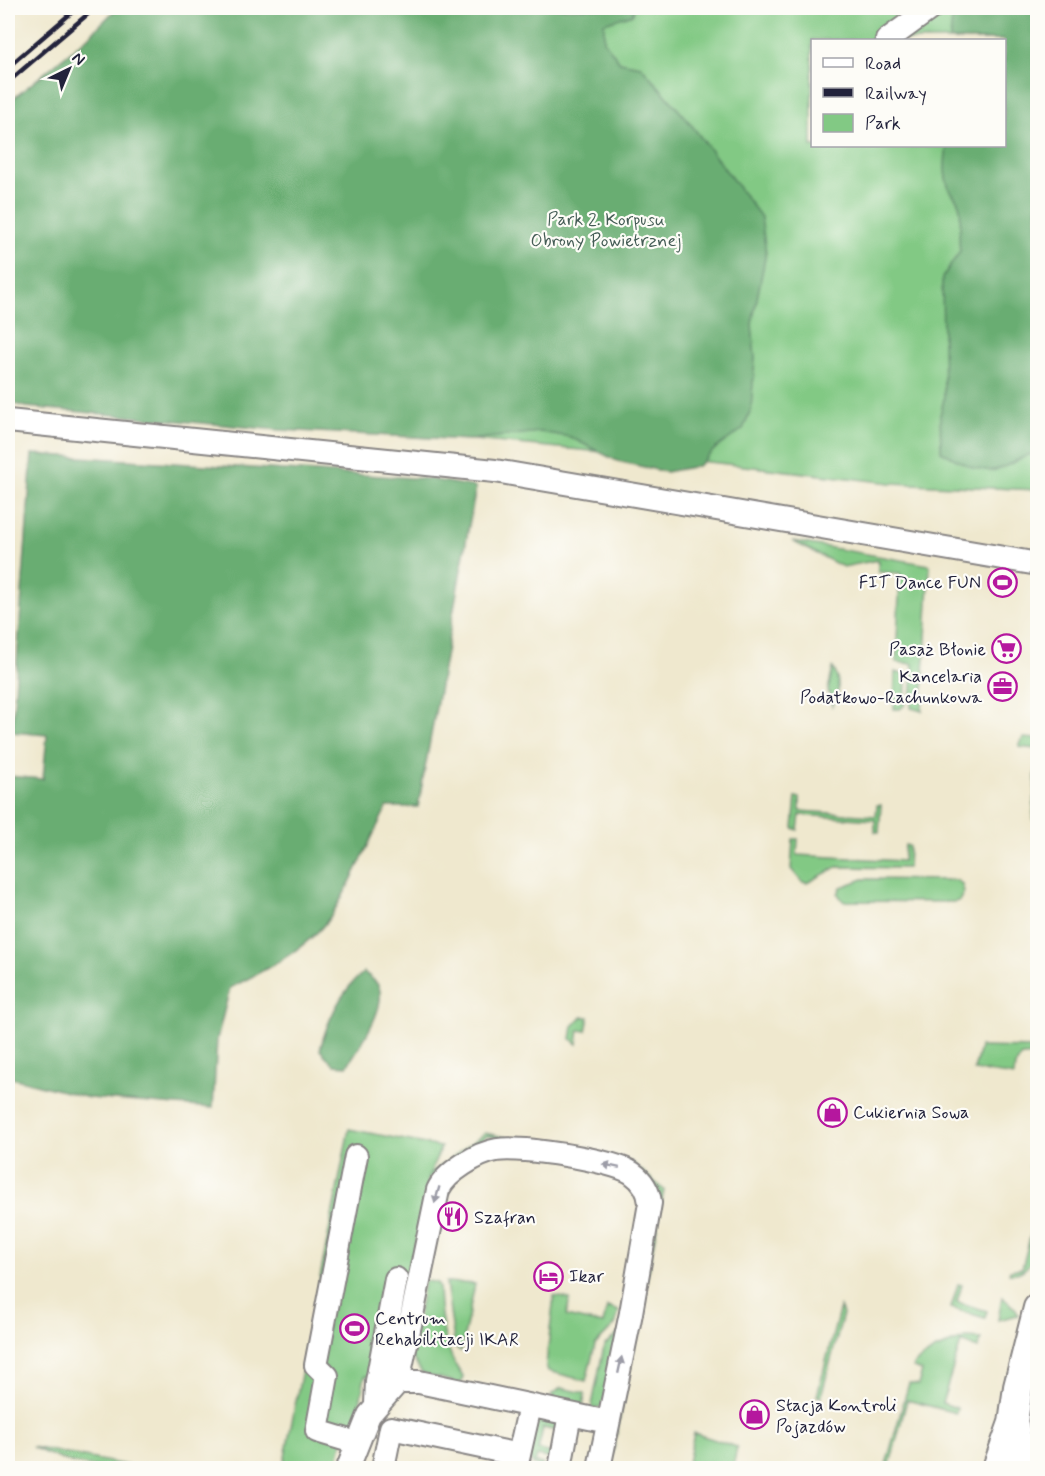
<svg xmlns="http://www.w3.org/2000/svg" width="1045" height="1476" font-family="Mynerve,sans-serif">
<style>
.green{fill:#82c984;stroke:#527660;stroke-width:1.5;fill-rule:evenodd}
.forest{fill:#69ad72;stroke:#466856;stroke-width:1.5}
.lines{fill:none;stroke-linecap:round;stroke-linejoin:round}
.minor-casing{stroke:#888584;stroke-width:26}
.tertiary-casing{stroke:#888584;stroke-width:32}
.minor{stroke:#fff;stroke-width:22}
.tertiary{stroke:#fff;stroke-width:28}
.rail{stroke:#22223b;stroke-width:4.5}
.oneway{fill:#9c9ca7}
.labels{text-anchor:middle;stroke-width:4.5;stroke-linejoin:round;paint-order:stroke}
.park-label{font-size:18px;fill:#445c55;stroke:#fdfcf7}
.poi-label{font-size:18px;fill:#22223b;stroke:#fdfcf7;text-anchor:start}
</style>
<rect width="100%" height="100%" fill="#fdfcf7"/>
<filter id="ink" filterUnits="userSpaceOnUse"><feTurbulence type="fractalNoise" baseFrequency=".0167" numOctaves="2"/><feDisplacementMap in="SourceGraphic" scale="12" xChannelSelector="R" yChannelSelector="G"/><feConvolveMatrix kernelMatrix="1 2 1 2 8 2 1 2 1" color-interpolation-filters="sRGB"/></filter>
<filter id="wash" filterUnits="userSpaceOnUse"><feTurbulence type="fractalNoise" baseFrequency=".008" numOctaves="4" result="noise"/><feDisplacementMap in="SourceGraphic" scale="24" xChannelSelector="R" yChannelSelector="G"/><feGaussianBlur stdDeviation="1.35" result="paint"/><feColorMatrix in="noise" values="0 0 0 0 0 0 0 0 0 0 0 0 0 0 0 0 0 1.4 0 .05"/><feComposite in="paint" operator="in"/></filter>
<g filter="url(#wash)">
<rect width="100%" height="100%" fill="#efe8ce"/>
<path class="green" d="M 146,8 L 1037,8 L 1037,490 L 891,483 L 718,463 L 8,396 ZM 812,40 L 1004,40 L 1004,146 L 812,146 Z
M 792,541 L 930,565 L 922,711 L 911,708 L 913,664 L 896,662 L 900,573 L 878,572 L 878,560 L 843,567 Z
M 833,668 C 840,679 840,696 832,706 L 828,690 Z
M 895,672 L 903,674 L 906,682 L 905,705 L 900,709 L 894,709 Z
M 1023,738 L 1037,739 L 1037,851 L 1037,821 L 1033,820 L 1037,749 L 1019,747 Z
M 796,797 L 800,798 L 800,811 L 876,816 L 877,805 L 881,805 L 879,832 L 875,832 L 875,820 L 800,815 L 798,830 L 793,828 Z
M 793,839 L 798,839 L 797,855 L 903,861 L 905,845 L 909,846 L 908,868 L 837,867 L 807,883 L 802,882 L 791,869 Z
M 863,879 L 956,880 L 962,884 L 964,892 L 959,901 L 953,902 L 843,901 L 838,894 L 841,887 Z
M 1035,1005 L 1037,1005 L 1037,1055 L 1022,1056 L 1015,1066 L 1014,1076 L 974,1070 L 980,1047 L 1034,1048 Z
M 582,1017 L 589,1017 L 586,1031 L 579,1030 L 577,1044 L 571,1039 L 573,1026 Z
M 349,1129 L 441,1147 L 430,1174 L 485,1133 L 633,1163 L 664,1190 L 610,1468 L 658,1203 L 631,1165 L 487,1136 L 433,1179 L 429,1176 L 387,1380 L 365,1376 L 359,1408 L 341,1447 L 336,1468 L 283,1467 Z
M 1037,1137 L 1037,1172 L 1029,1167 Z
M 1037,1211 C 1038,1230 1039,1277 1009,1273 L 1010,1270 L 1022,1268 Z
M 424,1281 L 436,1282 L 439,1287 C 440,1318 444,1351 463,1377 L 461,1384 L 422,1373 L 411,1356 Z
M 446,1282 L 475,1284 L 461,1351 L 455,1348 Z
M 958,1284 L 962,1285 L 957,1302 L 987,1311 L 985,1318 L 951,1308 Z
M 554,1296 L 570,1299 L 566,1316 L 603,1324 L 607,1307 L 619,1311 L 615,1325 L 595,1345 L 586,1381 L 548,1371 L 546,1365 Z
M 1002,1297 L 1016,1309 L 1018,1315 L 998,1320 Z
M 840,1307 L 843,1314 L 821,1397 L 817,1396 Z
M 620,1332 L 603,1406 L 591,1410 L 604,1346 Z
M 966,1338 L 981,1339 L 978,1348 L 961,1342 L 942,1403 L 957,1408 L 956,1413 L 907,1400 L 889,1468 L 885,1468 L 909,1383 L 918,1385 L 922,1371 L 913,1368 L 913,1365 L 934,1350 Z
M 561,1388 L 585,1393 L 583,1408 L 558,1403 L 551,1395 Z
M 536,1418 L 557,1421 L 557,1431 L 543,1428 L 538,1450 L 552,1453 L 553,1459 L 537,1456 L 535,1463 L 543,1464 L 542,1468 L 533,1465 L 528,1453 Z
M 694,1433 L 737,1447 L 733,1468 L 687,1468 Z
M 32,1447 L 141,1468 C 96,1469 73,1467 32,1447 Z"/>
<path class="forest" d="M 117,8 L 634,8 L 633,14 L 604,23 L 604,41 L 620,62 L 641,66 L 690,123 L 761,217 L 766,253 L 752,324 L 755,358 L 751,409 L 743,429 L 716,448 L 698,466 L 666,472 L 617,461 L 570,437 L 540,432 L 469,440 L 279,430 L 26,407 L 8,402 L 8,103 L 88,37 Z
M 953,8 L 1037,8 L 1037,459 L 1030,454 C 1021,458 1013,463 1004,467 C 984,478 958,461 941,451 L 940,415 L 944,399 L 942,278 L 960,251 C 957,235 962,221 960,209 C 959,199 953,196 949,188 C 943,174 945,160 947,146 L 1004,146 L 1004,40 L 950,40 Z
M 32,454 L 429,479 L 476,487 L 418,807 L 387,807 C 369,841 351,886 330,917 C 309,948 262,972 230,988 L 217,1039 L 213,1108 L 89,1098 L 8,1077 L 8,776 L 43,779 L 47,735 L 12,732 Z
M 364,972 C 368,976 375,980 378,985 C 389,1006 358,1049 347,1066 L 334,1065 L 320,1050 C 327,1021 341,990 364,972 Z"/>
</g>
<g filter="url(#ink)">
<g class="lines">
<defs>
<path id="minor" d="M 887,40 L 931,8
M 8,421 L 495,471 L 1038,564
M 356,1156 L 316,1365 L 327,1376 L 317,1431 L 357,1443
M 398,1382 L 438,1190 C 446,1172 478,1153 497,1150 C 520,1146 613,1160 632,1173 C 642,1180 649,1191 650,1203 L 631,1313 L 599,1468
M 376,1404 L 377,1381 L 396,1279
M 348,1468 L 369,1415 L 398,1382 L 419,1382 L 608,1422
M 383,1468 L 391,1428 L 519,1455
M 516,1468 L 530,1406
M 560,1468 L 570,1414"/>
<path id="tertiary" d="M 1014,1425 L 1022,1468
M 997,1468 L 1013,1423 L 1018,1387 L 1038,1308"/>
</defs>
<use href="#minor" class="minor-casing"/>
<use href="#tertiary" class="tertiary-casing"/>
<use href="#minor" class="minor"/>
<use href="#tertiary" class="tertiary"/>
<path class="rail" d="M 8,67 L 77,8
M 8,82 L 95,8"/>
</g>
<defs><path id="oneway-solid" d="M-6-.8H1V-3.2L6.5 0L1 3.2V.8H-6Z" transform="scale(1.5)"/></defs>
<g class="oneway">
<use href="#oneway-solid" transform="translate(611 1166) rotate(-168)"/>
<use href="#oneway-solid" transform="translate(437 1195) rotate(106)"/>
<use href="#oneway-solid" transform="translate(620 1365) rotate(-78)"/>
</g>
</g>
<defs>
<symbol id="stadium-ring" viewBox="-11 -11 22 22"><circle r="9.5" fill="#fdfcf7" stroke="#b5179e" stroke-width="1.5"/><path d="M0-5a6.5 5 0 1 0 0 10a6.5 5 0 1 0 0-10ZM-3.5-1.8h7v3.6h-7Z" fill="#b5179e"/></symbol>
<symbol id="supermarket-ring" viewBox="-11 -11 22 22"><circle r="9.5" fill="#fdfcf7" stroke="#b5179e" stroke-width="1.5"/><path d="M-6-5.5h2.5l.6 2H6L4.5 2H-2.5L-4.4-4H-6ZM-1.5 3.2a1.3 1.3 0 1 0 .1 0ZM3 3.2a1.3 1.3 0 1 0 .1 0Z" fill="#b5179e"/></symbol>
<symbol id="office-ring" viewBox="-11 -11 22 22"><circle r="9.5" fill="#fdfcf7" stroke="#b5179e" stroke-width="1.5"/><path d="M-6-3h4V-5.5h4V-3h4V5H-6ZM-1-4.5V-3h2v-1.5ZM-6 0V1H6V0Z" fill="#b5179e"/></symbol>
<symbol id="shop-ring" viewBox="-11 -11 22 22"><circle r="9.5" fill="#fdfcf7" stroke="#b5179e" stroke-width="1.5"/><path d="M-5-2.5h2.3a2.7 3.5 0 0 1 5.4 0H5L5.5 6h-11ZM-1.5-2.5h3a1.5 2.3 0 0 0-3 0Z" fill="#b5179e"/></symbol>
<symbol id="restaurant-ring" viewBox="-11 -11 22 22"><circle r="9.5" fill="#fdfcf7" stroke="#b5179e" stroke-width="1.5"/><path d="M-5-6h1v4h1v-4h1v4h1v-4h1v5L-1.5 .5V6h-2V.5L-5-1ZM5-6V6H3V1.5H1.5Q1.5-4 5-6Z" fill="#b5179e"/></symbol>
<symbol id="hotel-ring" viewBox="-11 -11 22 22"><circle r="9.5" fill="#fdfcf7" stroke="#b5179e" stroke-width="1.5"/><path d="M-6-4.5h1.5V1H6V5H4.5V3h-9V5H-6ZM-4 0a1.8 1.8 0 1 1 3.6 0ZM.5 0V-2.5h3Q6-2.5 6 0Z" fill="#b5179e"/></symbol>
</defs>
<g fill-rule="evenodd">
<use href="#stadium-ring" x="986" y="566" width="33" height="33"/>
<use href="#supermarket-ring" x="990" y="632" width="33" height="33"/>
<use href="#office-ring" x="986" y="670" width="33" height="33"/>
<use href="#shop-ring" x="816" y="1096" width="33" height="33"/>
<use href="#restaurant-ring" x="436" y="1200" width="33" height="33"/>
<use href="#hotel-ring" x="532" y="1260" width="33" height="33"/>
<use href="#stadium-ring" x="338" y="1312" width="33" height="33"/>
<use href="#shop-ring" x="738" y="1398" width="33" height="33"/>
</g>
<g class="labels">
<g class="park-label">
<text x="606" y="225">Park 2. Korpusu<tspan x="606" dy="21">Obrony Powietrznej</tspan></text>
</g>
<g class="poi-label">
<text x="981" y="588" text-anchor="end">FIT Dance FUN</text>
<text x="986" y="655" text-anchor="end">Pasaż Błonie</text>
<text x="982" y="682" text-anchor="end">Kancelaria<tspan x="982" dy="21">Podatkowo-Rachunkowa</tspan></text>
<text x="853" y="1118">Cukiernia Sowa</text>
<text x="474" y="1223">Szafran</text>
<text x="569" y="1282">Ikar</text>
<text x="375" y="1324">Centrum<tspan x="375" dy="21">Rehabilitacji IKAR</tspan></text>
<text x="776" y="1411">Stacja Kontroli<tspan x="776" dy="21">Pojazdów</tspan></text>
</g>
</g>
<rect width="1045" height="1476" fill="none" stroke="#fdfcf7" stroke-width="30"/>
<rect x="811" y="39" width="195" height="108" fill="#fdfcf7" stroke="#a5a5ac" stroke-width="1.5"/>
<rect x="823" y="58" width="30" height="9" fill="#ffffff" stroke="#a5a5ac" stroke-width="1.5"/>
<text x="865" y="69" font-size="18" fill="#22223b">Road</text>
<rect x="823" y="88" width="30" height="9" fill="#22223b" stroke="#a5a5ac" stroke-width="1.5"/>
<text x="865" y="99" font-size="18" fill="#22223b">Railway</text>
<rect x="823" y="114" width="30" height="18" fill="#82c984" stroke="#a5a5ac" stroke-width="1.5"/>
<text x="865" y="129" font-size="18" fill="#22223b">Park</text>
<g transform="translate(69 69) rotate(43)" stroke="#fdfcf7" stroke-width="4.5" paint-order="stroke">
<path d="M0-4.5L10 22L0 15L-10 22Z" fill="#22223b"/>
<text y="-9" font-size="16" font-weight="bold" text-anchor="middle" fill="#22223b">N</text>
</g>
</svg>
